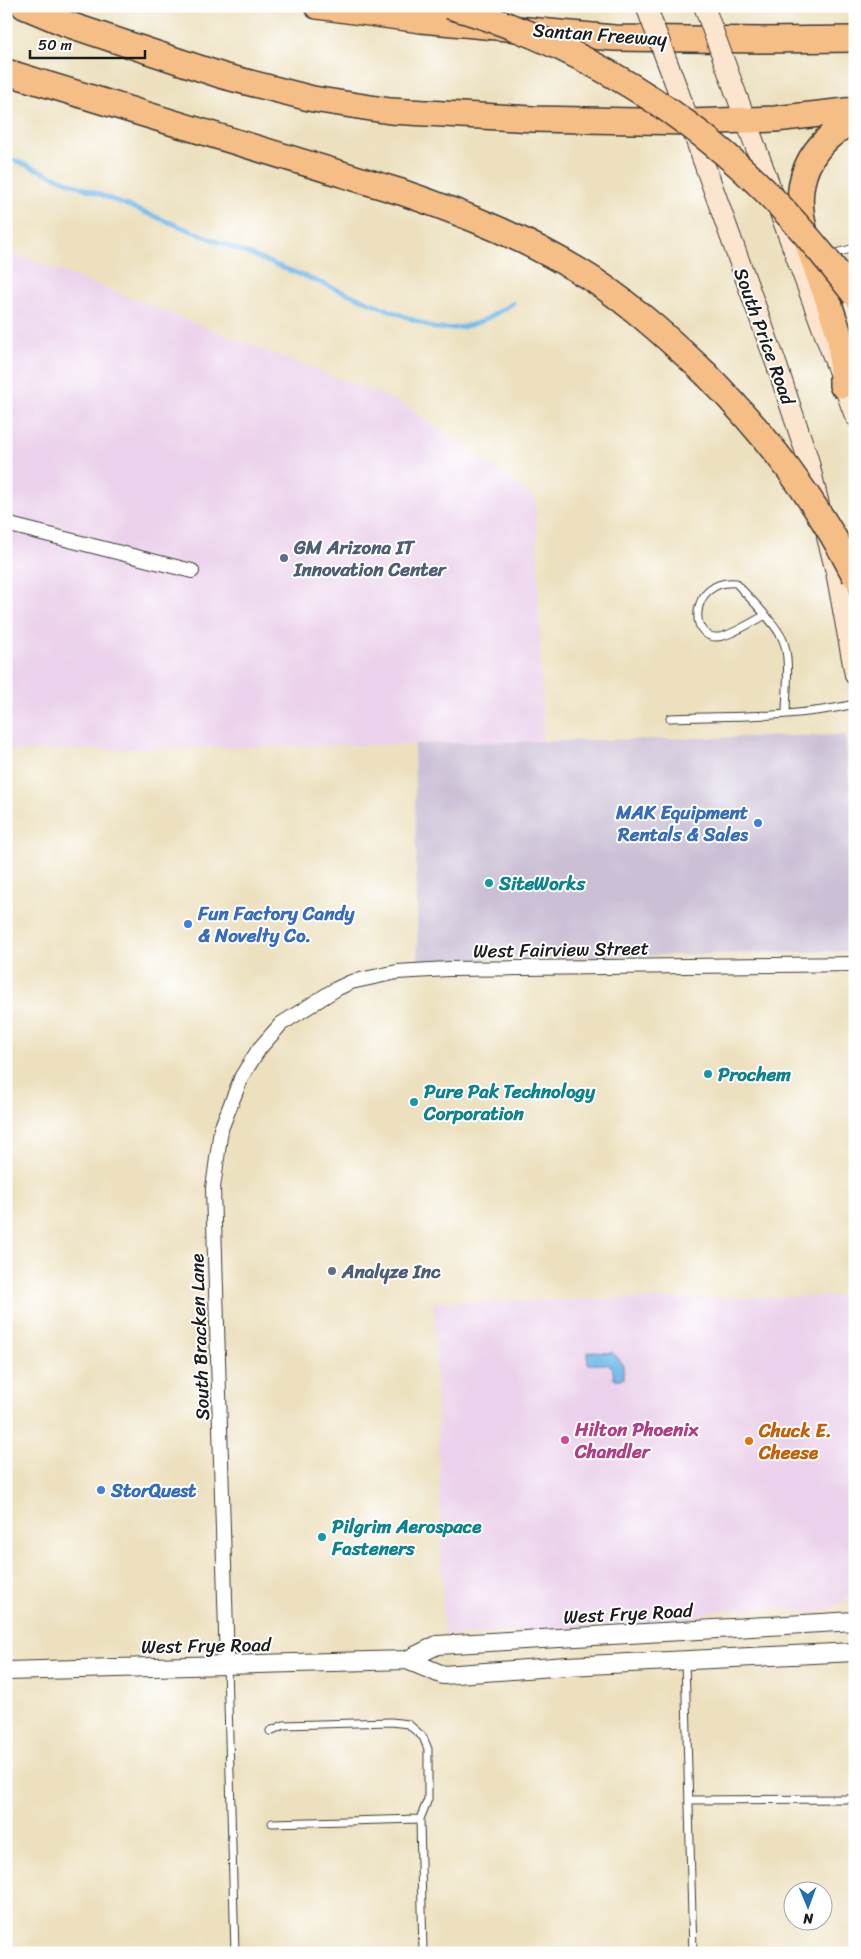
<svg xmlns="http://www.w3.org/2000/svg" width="861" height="1959" font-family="Sriracha,sans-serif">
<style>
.built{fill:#ebd1eb}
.industrial{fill:#cbbfd5}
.water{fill:#75bcec;stroke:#486c84}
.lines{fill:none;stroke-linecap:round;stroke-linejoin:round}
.stream{stroke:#75bcec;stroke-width:4.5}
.service-casing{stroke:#3b3934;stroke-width:9}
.minor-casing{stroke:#3b3934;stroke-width:16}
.tertiary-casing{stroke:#3b3934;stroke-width:20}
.secondary-casing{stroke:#3b3934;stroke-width:22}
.motorway-casing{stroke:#3b3934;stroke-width:28}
.service{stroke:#fff;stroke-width:7}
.minor{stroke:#fff;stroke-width:14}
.tertiary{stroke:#fff;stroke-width:18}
.secondary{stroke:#fbe5cf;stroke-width:20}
.motorway{stroke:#f6be87;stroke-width:25}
.secondary-bridge-casing{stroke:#3b3934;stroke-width:22;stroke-linecap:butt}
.motorway-bridge-casing{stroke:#3b3934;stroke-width:28;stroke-linecap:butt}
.secondary-bridge{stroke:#fbe5cf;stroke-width:20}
.motorway-bridge{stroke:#f6be87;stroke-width:25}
.service-dot{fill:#5c6f8a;stroke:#fff;stroke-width:2}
.shop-dot{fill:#3f7fe0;stroke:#fff;stroke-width:2}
.culture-dot{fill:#0f9aa8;stroke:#fff;stroke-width:2}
.hotel-dot{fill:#d1479c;stroke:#fff;stroke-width:2}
.food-dot{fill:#e8710a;stroke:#fff;stroke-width:2}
.labels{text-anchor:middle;stroke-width:4;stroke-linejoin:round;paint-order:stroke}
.street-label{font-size:19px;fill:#1c1c1c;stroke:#fff}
.service-label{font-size:19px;font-weight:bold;fill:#4e5e75;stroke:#fff;text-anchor:start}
.shop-label{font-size:19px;font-weight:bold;fill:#366cbe;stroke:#fff;text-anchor:start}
.culture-label{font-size:19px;font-weight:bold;fill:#0d838f;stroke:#fff;text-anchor:start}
.hotel-label{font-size:19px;font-weight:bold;fill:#b23c85;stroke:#fff;text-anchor:start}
.food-label{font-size:19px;font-weight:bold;fill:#c56008;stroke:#fff;text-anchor:start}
</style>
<rect width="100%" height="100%" fill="#fff"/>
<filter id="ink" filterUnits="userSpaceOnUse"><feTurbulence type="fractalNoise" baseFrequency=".02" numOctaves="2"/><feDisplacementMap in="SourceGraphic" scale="10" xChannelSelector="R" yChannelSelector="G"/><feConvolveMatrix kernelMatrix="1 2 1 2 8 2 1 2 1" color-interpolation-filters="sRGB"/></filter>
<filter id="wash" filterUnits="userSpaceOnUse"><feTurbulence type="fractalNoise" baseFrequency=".0096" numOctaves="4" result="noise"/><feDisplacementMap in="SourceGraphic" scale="20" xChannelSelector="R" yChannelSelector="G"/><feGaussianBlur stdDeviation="1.12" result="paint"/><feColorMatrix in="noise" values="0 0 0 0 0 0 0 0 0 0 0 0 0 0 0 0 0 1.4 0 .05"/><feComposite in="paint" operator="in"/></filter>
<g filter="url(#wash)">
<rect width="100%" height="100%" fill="#ece0be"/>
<path class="built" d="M 6,250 L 404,404 L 536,499 L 543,742 L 6,751 Z
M 855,1296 L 855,1592 L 844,1601 L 828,1611 L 813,1612 L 774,1607 L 712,1611 L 682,1621 L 444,1636 L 434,1302 Z"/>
<path class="industrial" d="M 845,735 L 855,847 L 855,942 L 845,951 L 418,961 L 414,744 Z"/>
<path class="water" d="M 588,1352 L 613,1353 L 623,1364 L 623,1379 L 614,1379 L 613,1370 L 608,1364 L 588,1364 Z"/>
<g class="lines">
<path class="stream" d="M 6,157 L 434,328 C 468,331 485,321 513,303"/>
</g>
</g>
<g filter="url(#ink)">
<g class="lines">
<defs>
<path id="service" d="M 828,255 L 855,248
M 764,616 C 752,622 735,633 723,636 C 688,646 687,579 736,583 C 749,598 775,622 783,640 C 791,659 786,693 786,714
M 670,718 C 731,716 795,718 855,704
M 685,1660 L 693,1953
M 227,1666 L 235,1953
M 270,1731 L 284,1725 L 391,1722 L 408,1724 L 423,1737 L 428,1749 L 428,1799 L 420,1819
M 689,1800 L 855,1799
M 272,1823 L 420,1819 L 423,1953"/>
<path id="minor" d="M 6,524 L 192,571
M 227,1666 L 213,1188 L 221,1129 L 242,1076 L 259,1049 L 281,1024 L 336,989 L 351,982 L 397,972 L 448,969 L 855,964"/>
<path id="tertiary" d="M 407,1660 L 443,1675 L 567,1666 L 855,1652
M 6,1671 L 407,1660 L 437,1645 L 855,1621"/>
<path id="secondary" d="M 677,88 L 777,366 L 808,459 L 820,509
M 735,91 L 855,416
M 827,537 L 836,572 L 855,675"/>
<path id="motorway" d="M 24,6 L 67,24 L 223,76 L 313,99 L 390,111 L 533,119 L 689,122 L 775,119 L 855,110
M 317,6 L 421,20 L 614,38 L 762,40 L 855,39
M 6,72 L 401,192 C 468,215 532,241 592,279 C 633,306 670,340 706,374
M 842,385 C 842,370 842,354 840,339 C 838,328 833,317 830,306 C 812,251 775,188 827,139 C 835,131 845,125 855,119"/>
</defs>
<use href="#service" class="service-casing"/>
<use href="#minor" class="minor-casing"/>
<use href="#tertiary" class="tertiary-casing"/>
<use href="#secondary" class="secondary-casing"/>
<use href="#motorway" class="motorway-casing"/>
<use href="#service" class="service"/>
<use href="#minor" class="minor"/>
<use href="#tertiary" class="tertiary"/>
<use href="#secondary" class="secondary"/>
<use href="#motorway" class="motorway"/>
<defs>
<path id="secondary-bridge" d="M 646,6 L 677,88
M 704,6 L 735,91"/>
<path id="motorway-bridge" d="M 449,6 C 561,37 672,101 755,181 C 792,216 824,255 855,295
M 706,374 C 767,436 815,498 855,576"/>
</defs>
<use href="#secondary-bridge" class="secondary-bridge-casing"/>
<use href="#motorway-bridge" class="motorway-bridge-casing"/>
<use href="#secondary-bridge" class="secondary-bridge"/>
<use href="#motorway-bridge" class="motorway-bridge"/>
</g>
</g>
<g class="service-dot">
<circle cx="284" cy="558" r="5"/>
<circle cx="332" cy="1271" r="5"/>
</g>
<g class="shop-dot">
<circle cx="758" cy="823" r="5"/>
<circle cx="188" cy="924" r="5"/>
<circle cx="101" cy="1490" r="5"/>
</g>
<g class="culture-dot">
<circle cx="489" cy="883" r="5"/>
<circle cx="708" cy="1074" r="5"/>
<circle cx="414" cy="1102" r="5"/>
<circle cx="322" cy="1537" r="5"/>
</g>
<circle class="hotel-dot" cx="565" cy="1440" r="5"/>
<circle class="food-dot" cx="749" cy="1441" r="5"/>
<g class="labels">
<g class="street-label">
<text transform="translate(600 34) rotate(4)" y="7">Santan Freeway</text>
<text transform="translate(765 336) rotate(70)" y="7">South Price Road</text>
<text transform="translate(561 949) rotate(-1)" y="7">West Fairview Street</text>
<text transform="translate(199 1337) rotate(-92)" y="7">South Bracken Lane</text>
<text transform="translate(628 1613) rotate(-3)" y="7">West Frye Road</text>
<text transform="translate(206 1645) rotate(-1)" y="7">West Frye Road</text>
</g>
<g class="service-label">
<text x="294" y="554">GM Arizona IT<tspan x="294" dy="22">Innovation Center</tspan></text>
<text x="342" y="1278">Analyze Inc</text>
</g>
<g class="shop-label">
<text x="748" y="819" text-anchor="end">MAK Equipment<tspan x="748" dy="22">Rentals &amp; Sales</tspan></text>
<text x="198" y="920">Fun Factory Candy<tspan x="198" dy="22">&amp; Novelty Co.</tspan></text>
<text x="111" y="1497">StorQuest</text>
</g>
<g class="culture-label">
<text x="499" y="890">SiteWorks</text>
<text x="718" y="1081">Prochem</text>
<text x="424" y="1098">Pure Pak Technology<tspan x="424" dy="22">Corporation</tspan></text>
<text x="332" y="1533">Pilgrim Aerospace<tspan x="332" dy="22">Fasteners</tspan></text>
</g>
<g class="hotel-label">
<text x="575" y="1436">Hilton Phoenix<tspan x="575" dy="22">Chandler</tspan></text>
</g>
<g class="food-label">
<text x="759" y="1437">Chuck E.<tspan x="759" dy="22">Cheese</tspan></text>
</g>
</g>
<rect width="861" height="1959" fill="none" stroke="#fff" stroke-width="25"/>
<g transform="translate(808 1906) rotate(179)"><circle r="24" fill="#ffffff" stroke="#a4a4a4"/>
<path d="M0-4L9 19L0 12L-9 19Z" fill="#1f6fb2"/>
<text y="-8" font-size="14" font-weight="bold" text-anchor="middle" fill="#1c1c1c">N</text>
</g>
<path d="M30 50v8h115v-8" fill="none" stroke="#1c1c1c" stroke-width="2.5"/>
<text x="38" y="50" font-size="15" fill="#1c1c1c" stroke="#ffffff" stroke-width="4" paint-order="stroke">50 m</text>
</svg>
